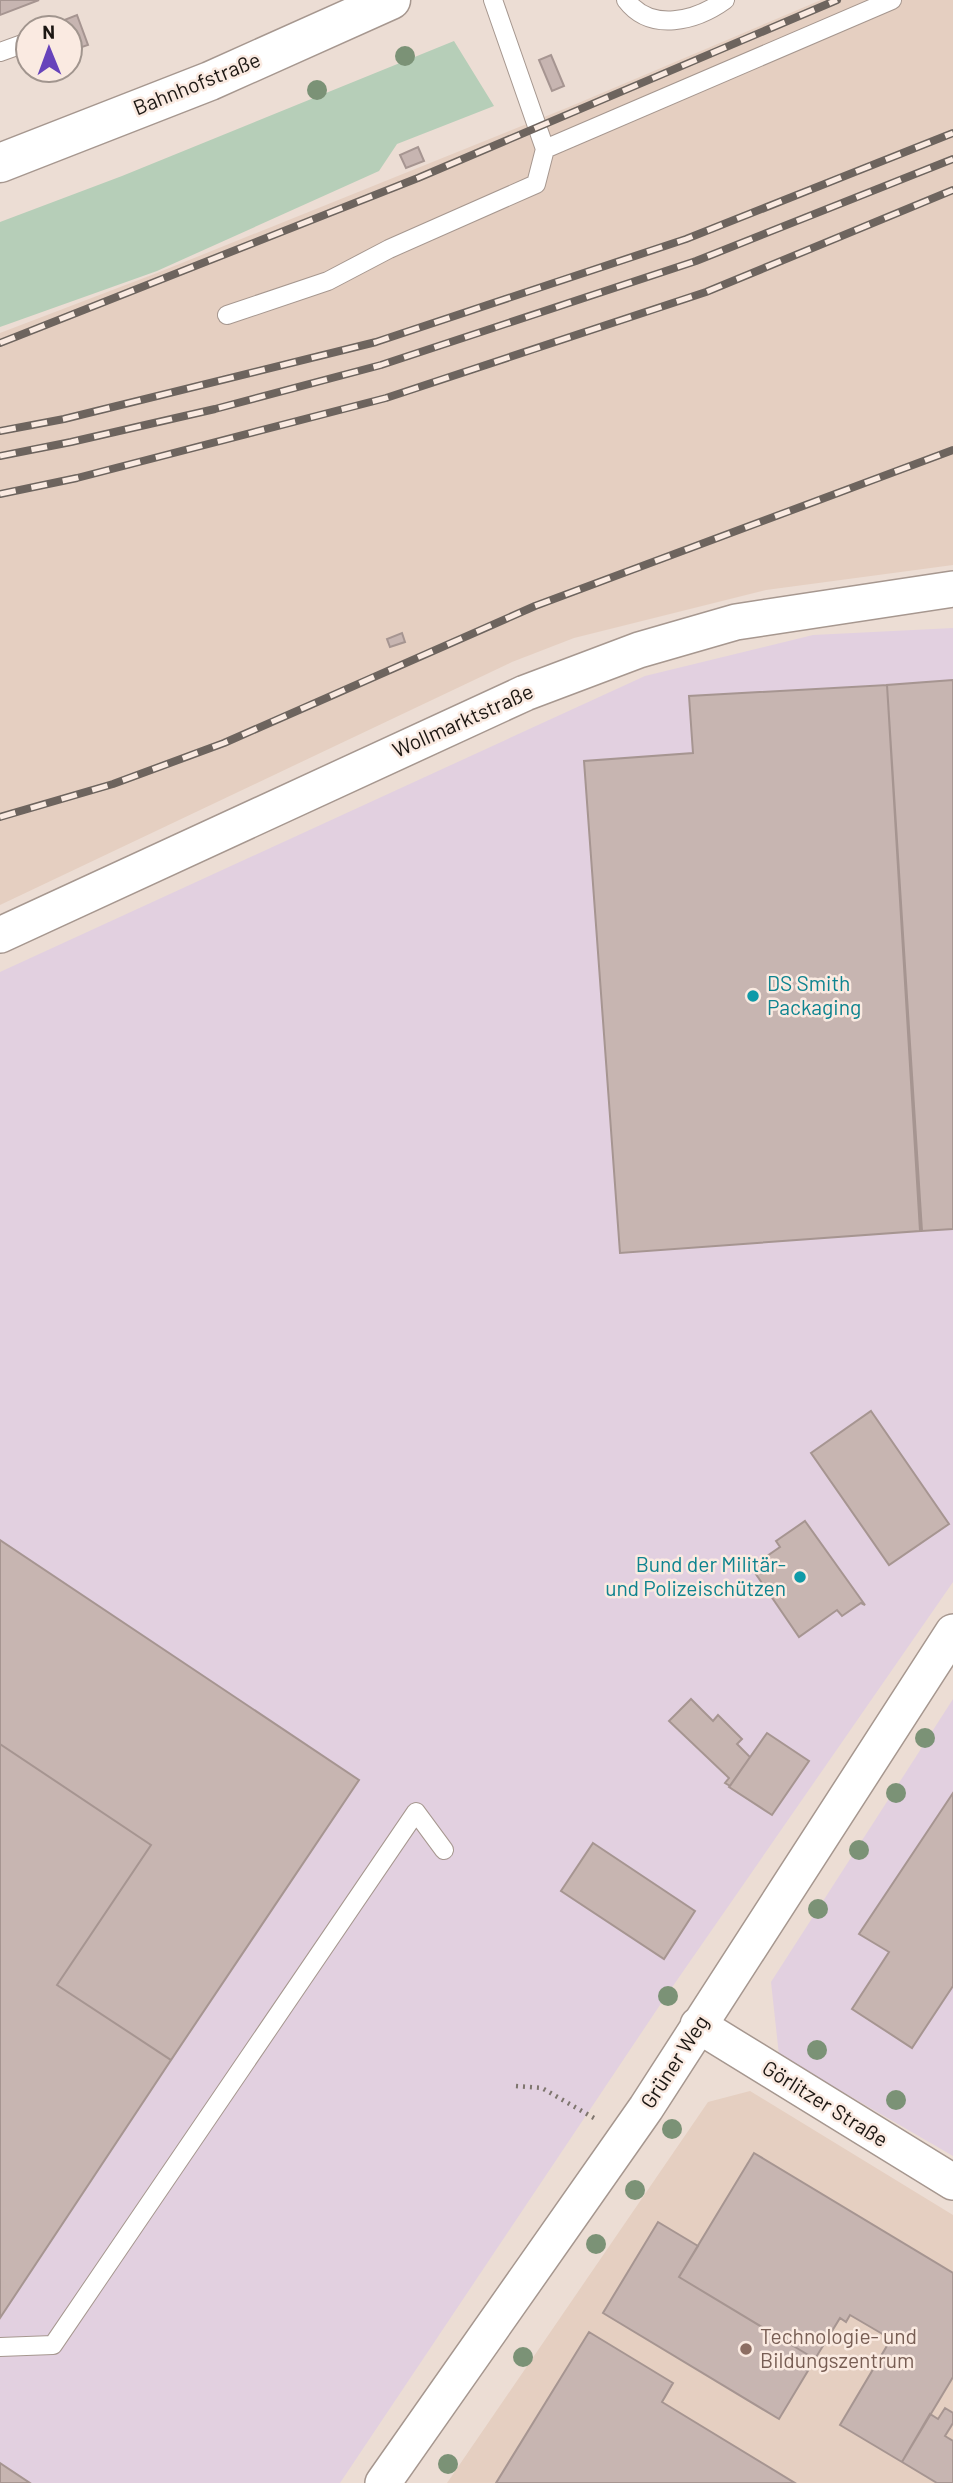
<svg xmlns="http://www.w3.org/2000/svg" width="953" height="2483" font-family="Barlow,sans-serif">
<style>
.commercial{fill:#e2d0e0}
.built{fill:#e5cfc1}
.green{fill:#b6ceb8}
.building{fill:#c7b5b1;stroke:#a69591;stroke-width:2}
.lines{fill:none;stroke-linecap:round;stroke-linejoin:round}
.service-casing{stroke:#a6978f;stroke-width:20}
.minor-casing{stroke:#a6978f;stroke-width:38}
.secondary-casing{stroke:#a6978f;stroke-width:41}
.path{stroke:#7e756e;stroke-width:4.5;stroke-dasharray:2 5;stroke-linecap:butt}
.service{stroke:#fff;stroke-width:18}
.minor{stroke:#fff;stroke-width:35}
.secondary{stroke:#fff;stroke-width:38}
.rail-casing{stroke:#6d645e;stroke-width:8}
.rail{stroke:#faeae1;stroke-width:5;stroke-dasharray:16;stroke-linecap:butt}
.tree{fill:#7b9276}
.culture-dot{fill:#0f9aa8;stroke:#faeae1;stroke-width:2.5}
.education-dot{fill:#8d6e63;stroke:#faeae1;stroke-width:2.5}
.labels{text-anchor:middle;stroke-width:5;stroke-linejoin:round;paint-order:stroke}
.street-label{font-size:21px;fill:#1b1612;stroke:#faeae1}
.culture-label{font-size:21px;fill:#0d838f;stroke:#faeae1;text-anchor:start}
.education-label{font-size:21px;fill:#785e54;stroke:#faeae1;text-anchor:start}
</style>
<rect width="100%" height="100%" fill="#ecddd4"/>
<path class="commercial" d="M 953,628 L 953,1582 L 666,1996 L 340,2483 L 0,2483 L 0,972 L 645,676 L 813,635 Z
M 953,1699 L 953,2156 L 779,2055 L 771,1982 Z"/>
<path class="built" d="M 821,0 L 953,0 L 953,565 L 766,590 L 574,638 L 512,662 L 0,905 L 0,333 L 157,273 L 569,107 Z
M 750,2091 L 953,2215 L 953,2483 L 447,2483 L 708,2102 Z"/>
<path class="green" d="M 454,41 L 494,106 L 397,144 L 379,171 L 157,271 L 0,327 L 0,222 L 122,176 Z"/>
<path class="building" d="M 0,0 L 39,0 L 0,15 Z
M 77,15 L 88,45 L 70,51 L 70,28 L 50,28 L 49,26 Z
M 551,55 L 564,86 L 552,91 L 539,60 Z
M 418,147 L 424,161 L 406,168 L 400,155 Z
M 402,633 L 405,642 L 390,647 L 387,639 Z
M 953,680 L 953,1229 L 922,1231 L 887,685 Z
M 887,685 L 920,1231 L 620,1253 L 584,761 L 693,753 L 689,696 Z
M 871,1411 L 949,1524 L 889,1565 L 811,1453 Z
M 805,1521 L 865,1605 L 861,1603 L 842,1616 L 837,1610 L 799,1637 L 751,1567 L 780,1547 L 776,1541 Z
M 0,1540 L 359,1780 L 171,2060 L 57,1985 L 151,1845 L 0,1744 Z
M 691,1699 L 713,1721 L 718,1715 L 742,1739 L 737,1744 L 750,1757 L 730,1786 L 725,1783 L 729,1778 L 669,1721 Z
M 767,1733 L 809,1761 L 772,1815 L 729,1787 Z
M 0,1744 L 151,1845 L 57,1985 L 171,2060 L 0,2318 Z
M 953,1793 L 953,1986 L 912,2048 L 852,2009 L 889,1952 L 859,1934 Z
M 593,1843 L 695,1911 L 664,1959 L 561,1891 Z
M 754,2153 L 953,2273 L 953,2377 L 902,2462 L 840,2425 L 891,2339 L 850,2315 L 846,2322 L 840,2318 L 815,2359 L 679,2277 Z
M 658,2222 L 698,2246 L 679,2277 L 815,2359 L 779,2419 L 603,2313 Z
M 589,2332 L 673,2383 L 662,2402 L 795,2483 L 496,2483 Z
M 945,2408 L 953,2413 L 953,2423 L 945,2436 L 953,2441 L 953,2483 L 937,2483 L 902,2462 L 930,2414 L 938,2419 Z
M 0,2463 L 30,2483 L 0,2483 Z"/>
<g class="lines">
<defs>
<path id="service" d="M 493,0 L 545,149 L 892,0
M 626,0 C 651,33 696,21 725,0
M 0,52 L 28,42
M 227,315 L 328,281 L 389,249 L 536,184 L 545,149
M 0,2347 L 53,2345 L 416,1812 L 444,1850"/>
<path id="minor" d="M 0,935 L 525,693 L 639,650 L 736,622 L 953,589
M 698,2025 L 953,2182
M 383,2483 L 646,2108 L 953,1632"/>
<path id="secondary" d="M 0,163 L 210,81 L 391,0"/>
</defs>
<use href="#service" class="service-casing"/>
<use href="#minor" class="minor-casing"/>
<use href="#secondary" class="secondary-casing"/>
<path class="path" d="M 516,2086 L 542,2088 L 594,2118"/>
<use href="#service" class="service"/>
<use href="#minor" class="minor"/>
<use href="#secondary" class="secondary"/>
<defs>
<path id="rail" d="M 0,343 L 418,178 L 837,0
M 0,431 L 64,419 L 376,342 L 686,239 L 953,133
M 0,456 L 71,442 L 215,409 L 381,365 L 696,261 L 953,159
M 0,494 L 77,478 L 386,398 L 706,292 L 953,190
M 0,817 L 113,784 L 224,743 L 535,606 L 953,450"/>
</defs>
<use href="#rail" class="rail-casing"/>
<use href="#rail" class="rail"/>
</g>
<g class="tree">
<circle cx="405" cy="56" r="10"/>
<circle cx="317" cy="90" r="10"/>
<circle cx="925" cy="1738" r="10"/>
<circle cx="896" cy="1793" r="10"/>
<circle cx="859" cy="1850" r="10"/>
<circle cx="818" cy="1909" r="10"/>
<circle cx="668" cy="1996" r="10"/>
<circle cx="817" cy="2050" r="10"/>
<circle cx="896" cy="2100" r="10"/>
<circle cx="672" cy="2129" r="10"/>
<circle cx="635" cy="2190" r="10"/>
<circle cx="596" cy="2244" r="10"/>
<circle cx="523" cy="2357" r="10"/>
<circle cx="448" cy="2464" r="10"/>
</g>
<g class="culture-dot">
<circle cx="753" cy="996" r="7"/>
<circle cx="800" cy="1577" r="7"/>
</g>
<circle class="education-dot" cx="746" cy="2349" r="7"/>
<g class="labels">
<g class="street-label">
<text transform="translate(197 84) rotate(-22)" y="7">Bahnhofstraße</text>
<text transform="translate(463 721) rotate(-24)" y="7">Wollmarktstraße</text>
<text transform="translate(675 2062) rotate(-57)" y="7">Grüner Weg</text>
<text transform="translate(825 2104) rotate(32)" y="7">Görlitzer Straße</text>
</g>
<g class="culture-label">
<text x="767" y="991">DS Smith<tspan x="767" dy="24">Packaging</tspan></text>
<text x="786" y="1572" text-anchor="end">Bund der Militär-<tspan x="786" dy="24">und Polizeischützen</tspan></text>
</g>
<g class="education-label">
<text x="760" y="2344">Technologie- und<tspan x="760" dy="24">Bildungszentrum</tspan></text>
</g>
</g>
<g transform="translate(49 49) rotate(359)"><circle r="33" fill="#faeae1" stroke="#a1958e" stroke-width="2"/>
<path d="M0-5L12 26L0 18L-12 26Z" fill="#6743bb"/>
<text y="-10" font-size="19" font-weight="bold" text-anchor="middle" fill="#1b1612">N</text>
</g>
</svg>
